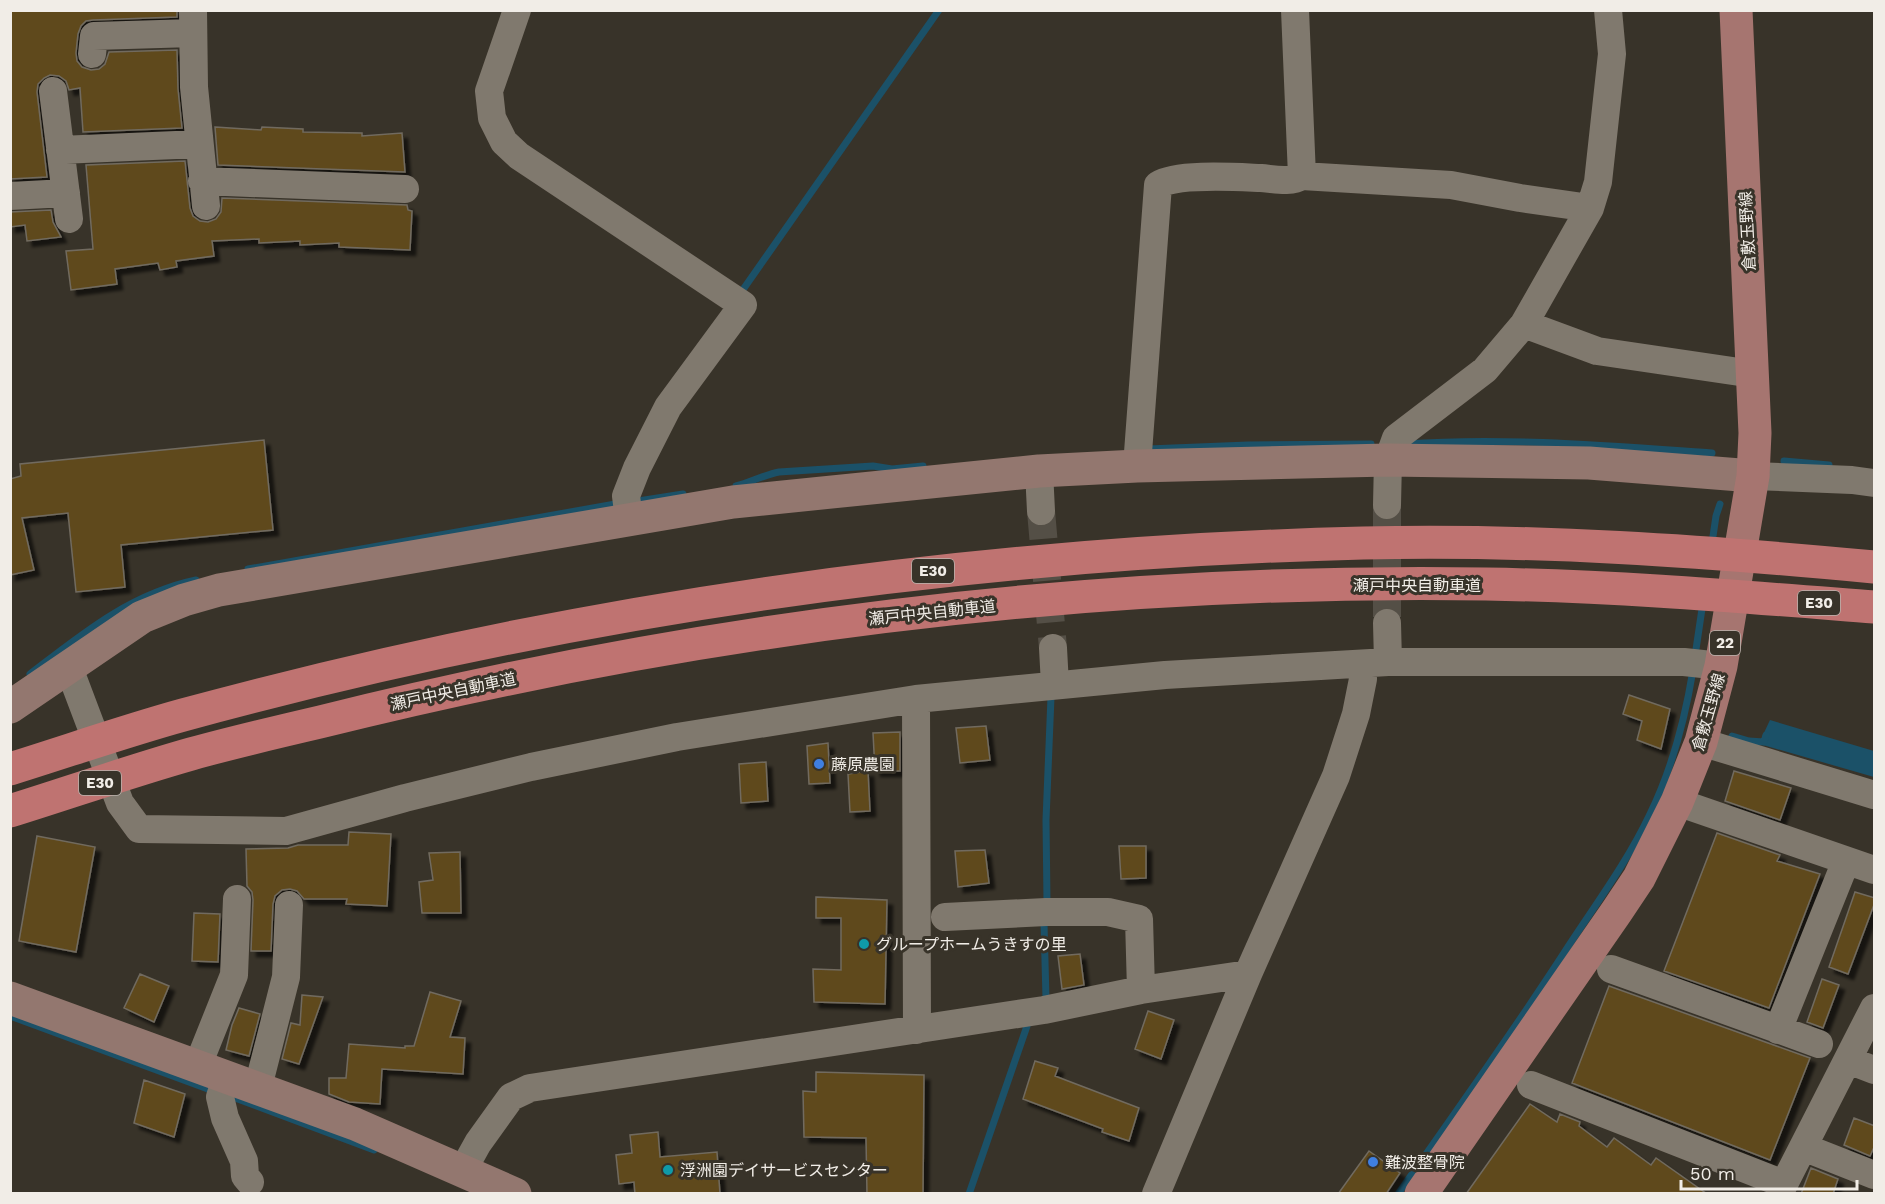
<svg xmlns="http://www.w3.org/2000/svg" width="1885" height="1204" font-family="'Work Sans','Noto Sans JP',sans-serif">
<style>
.water{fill:#1b5168}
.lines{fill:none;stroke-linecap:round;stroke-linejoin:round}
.stream{stroke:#1b5168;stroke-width:7}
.building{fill:#5f491d;stroke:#716b5f;stroke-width:1.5;filter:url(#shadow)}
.street-tunnel{stroke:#544f46;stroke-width:28;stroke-dasharray:28 14;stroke-linecap:butt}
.street{stroke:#80796e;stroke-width:28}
.secondary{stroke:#93776f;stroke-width:33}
.primary{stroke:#a67570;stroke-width:33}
.highway{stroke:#bf7371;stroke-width:33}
.shop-dot{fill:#3f7fe0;stroke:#383329;stroke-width:2}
.culture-dot{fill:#0f9aa8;stroke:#383329;stroke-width:2}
.labels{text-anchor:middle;stroke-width:6;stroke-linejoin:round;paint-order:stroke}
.shield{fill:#383329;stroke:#bab5ae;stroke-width:1.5}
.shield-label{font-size:15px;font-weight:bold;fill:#f1ede7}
.street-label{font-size:16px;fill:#f1ede7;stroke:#383329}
.poi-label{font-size:16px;fill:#f1ede7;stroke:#383329;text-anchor:start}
</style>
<defs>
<filter id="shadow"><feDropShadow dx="5.5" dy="5.5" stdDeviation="1.5" flood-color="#0009"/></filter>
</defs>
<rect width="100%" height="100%" fill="#383329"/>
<path class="water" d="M 1770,720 L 1874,751 L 1874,777 L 1763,745 L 1762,737 Z"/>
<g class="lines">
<path class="stream" d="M 742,291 L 939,10
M 1406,444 C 1507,437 1611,446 1712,453
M 1148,449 L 1248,445 L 1371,444
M 1784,461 L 1829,465
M 736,486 C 751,482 764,475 779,472 L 873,466 L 892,469 L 923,466
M 632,502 L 683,494
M 1712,543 L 1716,516 L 1720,504
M 248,569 L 621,503
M 1695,656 L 1703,602
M 30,674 C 82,634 130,594 196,580
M 1732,736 L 1749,741 L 1764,742 L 1766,735
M 1047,902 L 1046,820 L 1051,697
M 1043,1001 L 1046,999 L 1044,923
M 10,1016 L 216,1092
M 227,1095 L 374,1150
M 969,1194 L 1027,1026
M 1398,1194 C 1454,1114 1511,1035 1564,953 C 1593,908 1627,863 1650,814 C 1672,769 1685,719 1693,670"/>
</g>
<path class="building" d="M 10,10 L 177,10 L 177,17 L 93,20 L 86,21 L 81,26 L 78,34 L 76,53 L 77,61 L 82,67 L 91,70 L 99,69 L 105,64 L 109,52 L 177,50 L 178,89 L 182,128 L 83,132 L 80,88 L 69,90 L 66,81 L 59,76 L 50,75 L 44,78 L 38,84 L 37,92 L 47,177 L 10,179 Z
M 215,127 L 261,130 L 262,127 L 303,129 L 303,132 L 362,133 L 362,136 L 402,133 L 405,172 L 218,165 Z
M 185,161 L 190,208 L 193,216 L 200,221 L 208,222 L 216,219 L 221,212 L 222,198 L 407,205 L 408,210 L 412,211 L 410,250 L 339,247 L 339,243 L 300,245 L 300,241 L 259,243 L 259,239 L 212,241 L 214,256 L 176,261 L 177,267 L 160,270 L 158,263 L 115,269 L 117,284 L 71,290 L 66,251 L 93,249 L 86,165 Z
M 51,210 L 53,222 L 61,237 L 27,241 L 25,225 L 10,227 L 10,212 Z
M 264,440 L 273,530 L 121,545 L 125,587 L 76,592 L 68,513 L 22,518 L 34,570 L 10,575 L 10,479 L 21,476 L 20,464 Z
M 1629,695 L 1670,709 L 1661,749 L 1637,740 L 1642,721 L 1623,714 Z
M 986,726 L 990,760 L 960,763 L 956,728 Z
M 900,732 L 900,771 L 875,771 L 873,733 Z
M 828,743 L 830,783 L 809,784 L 807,746 Z
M 766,762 L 768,801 L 741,803 L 739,764 Z
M 868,771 L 870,811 L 850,812 L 848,774 Z
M 1734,771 L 1791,788 L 1780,820 L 1725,801 Z
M 349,832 L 391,834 L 387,906 L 346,904 L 347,899 L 304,899 L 297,891 L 290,889 L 282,890 L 275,896 L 273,904 L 271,951 L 251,951 L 253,900 L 252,892 L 247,886 L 246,849 L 288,848 L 298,845 L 348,845 Z
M 1717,833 L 1780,855 L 1777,861 L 1820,874 L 1769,1008 L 1664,971 Z
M 37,836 L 95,847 L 76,952 L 19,941 Z
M 1119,846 L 1146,846 L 1146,878 L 1121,879 Z
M 985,850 L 989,883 L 958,887 L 955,851 Z
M 460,852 L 461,913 L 422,913 L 419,882 L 433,880 L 429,853 Z
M 1855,892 L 1875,898 L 1875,902 L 1848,974 L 1829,967 Z
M 816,897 L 887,900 L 885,1004 L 814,1002 L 813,969 L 841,970 L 841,918 L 816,918 Z
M 194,913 L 220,914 L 218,962 L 192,961 Z
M 1080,954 L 1084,985 L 1062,989 L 1058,956 Z
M 140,974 L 169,986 L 154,1022 L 124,1008 Z
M 1822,979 L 1839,985 L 1823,1028 L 1807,1022 Z
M 1609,986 L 1810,1058 L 1770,1160 L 1572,1083 Z
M 430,992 L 461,1001 L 450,1037 L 465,1038 L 463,1074 L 382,1069 L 380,1104 L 349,1102 L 329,1094 L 329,1078 L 346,1078 L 349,1044 L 405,1048 L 405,1046 L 414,1046 Z
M 302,995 L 323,997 L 299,1064 L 282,1059 L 291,1023 L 300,1025 Z
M 239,1008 L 260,1014 L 249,1056 L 226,1050 L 232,1025 Z
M 1148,1011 L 1174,1020 L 1161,1059 L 1135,1049 Z
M 1035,1061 L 1058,1068 L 1055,1076 L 1139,1108 L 1129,1141 L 1102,1132 L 1103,1129 L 1023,1099 Z
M 816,1072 L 924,1075 L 923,1194 L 867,1194 L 866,1138 L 804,1137 L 803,1091 L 816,1092 Z
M 144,1080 L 185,1094 L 174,1137 L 134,1123 Z
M 1530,1104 L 1557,1122 L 1560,1114 L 1580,1122 L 1579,1126 L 1607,1147 L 1614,1138 L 1651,1165 L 1656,1158 L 1707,1194 L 1466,1194 Z
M 1854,1118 L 1875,1126 L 1875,1145 L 1870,1156 L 1844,1145 Z
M 658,1132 L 660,1157 L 717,1152 L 720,1194 L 635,1194 L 634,1182 L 619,1184 L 616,1155 L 632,1153 L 630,1135 Z
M 1369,1151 L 1400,1173 L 1386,1194 L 1338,1194 Z
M 1811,1168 L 1838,1179 L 1833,1194 L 1801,1194 Z"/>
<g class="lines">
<path class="street-tunnel" d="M 1387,505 L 1387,623
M 1041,511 L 1053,648"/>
<path class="street" d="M 193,10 L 194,87 L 206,206
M 517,10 L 489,91 L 492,118 L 504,142 L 519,156 L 743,305 L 668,407 L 637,468 L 626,496 L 629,519
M 1295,10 L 1302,176 L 1451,185 L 1520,198 L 1590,208
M 92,54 L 94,36 L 193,33
M 53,91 L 69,219
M 60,150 L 199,144
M 202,181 L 405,189
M 10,196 L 66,193
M 1524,324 L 1597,351 L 1753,374
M 1137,466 L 1158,185 C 1177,173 1236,177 1261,178 C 1274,179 1291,183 1302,176
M 1039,471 L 1041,511
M 1753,476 L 1852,480 L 1874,483
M 1387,505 L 1388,460 L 1396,438 L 1485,370 L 1524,324 L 1590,208 L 1598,182 L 1612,54 L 1608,10
M 1387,623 L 1388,662
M 1053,648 L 1055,685
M 69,668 L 120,803 L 139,829 L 286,831 L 405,798 L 531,767 L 677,737 L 916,699 L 1165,675 L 1388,662 L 1684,662 L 1721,666
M 916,699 L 917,1030
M 1701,742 L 1874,795
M 1677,802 L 1874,870
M 945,917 L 1046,912 L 1108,912 L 1139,919 L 1141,990
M 1611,969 L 1819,1044
M 1778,1030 L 1846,861
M 1848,1060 L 1874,1070
M 198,1065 L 234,975 L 237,899
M 227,1076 L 220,1097 L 225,1118 L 244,1161 L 245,1176 L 250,1182
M 1531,1085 L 1784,1184
M 258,1087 L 286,977 L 289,905
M 1803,1147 L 1874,1175
M 463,1170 L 478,1143 L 511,1097 L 530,1088 L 1044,1010 L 1141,990 L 1248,974
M 1156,1194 L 1248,974 L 1336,776 L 1356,714 L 1363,679 L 1362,664
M 1779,1194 L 1874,1008"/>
<path class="secondary" d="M 10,707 L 142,617 L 184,600 L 219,590 L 733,502 L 1039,471 L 1137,466 L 1388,460 L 1589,463 L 1753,476
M 10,998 L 355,1124 L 515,1194"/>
<path class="primary" d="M 1421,1194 L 1617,911 L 1639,878 L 1677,802 L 1701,742 L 1721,666 L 1753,476 L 1755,433 L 1736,10"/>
<path class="highway" d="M 10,769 C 68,751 125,731 183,715 C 568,610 964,553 1363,543 C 1534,539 1705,551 1874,567
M 10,811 C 71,792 131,771 191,754 C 234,742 277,732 320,722 C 701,627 1093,578 1486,584 C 1616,586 1745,597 1874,607"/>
</g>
<g class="shop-dot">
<circle cx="819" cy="764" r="6"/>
<circle cx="1373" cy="1162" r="6"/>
</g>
<g class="culture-dot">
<circle cx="864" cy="944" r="6"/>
<circle cx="668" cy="1170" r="6"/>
</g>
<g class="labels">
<g class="shield">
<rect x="912" y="559" width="42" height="24" rx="4.5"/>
<rect x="1798" y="591" width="42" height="24" rx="4.5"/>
<rect x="1710" y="631" width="30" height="24" rx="4.5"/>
<rect x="79" y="771" width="42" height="24" rx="4.5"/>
</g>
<g class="shield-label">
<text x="933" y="576">E30</text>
<text x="1819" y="608">E30</text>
<text x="1725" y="648">22</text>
<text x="100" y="788">E30</text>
</g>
<g class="street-label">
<text transform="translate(1747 231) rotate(-93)" y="6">倉敷玉野線</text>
<text x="1417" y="591">瀬戸中央自動車道</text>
<text transform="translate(932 612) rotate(-6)" y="6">瀬戸中央自動車道</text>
<text transform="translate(453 691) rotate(-12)" y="6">瀬戸中央自動車道</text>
<text transform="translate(1708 712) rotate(-74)" y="6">倉敷玉野線</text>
</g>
<g class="poi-label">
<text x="831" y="770">藤原農園</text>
<text x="876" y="950">グループホームうきすの里</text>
<text x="1385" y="1168">難波整骨院</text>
<text x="680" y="1176">浮洲園デイサービスセンター</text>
</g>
</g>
<rect width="1885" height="1204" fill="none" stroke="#f1ede7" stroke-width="24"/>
<path d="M1681 1180v9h176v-9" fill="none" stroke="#f1ede7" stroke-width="3"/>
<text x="1690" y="1180" font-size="18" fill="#f1ede7" stroke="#383329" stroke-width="4.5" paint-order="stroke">50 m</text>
</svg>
